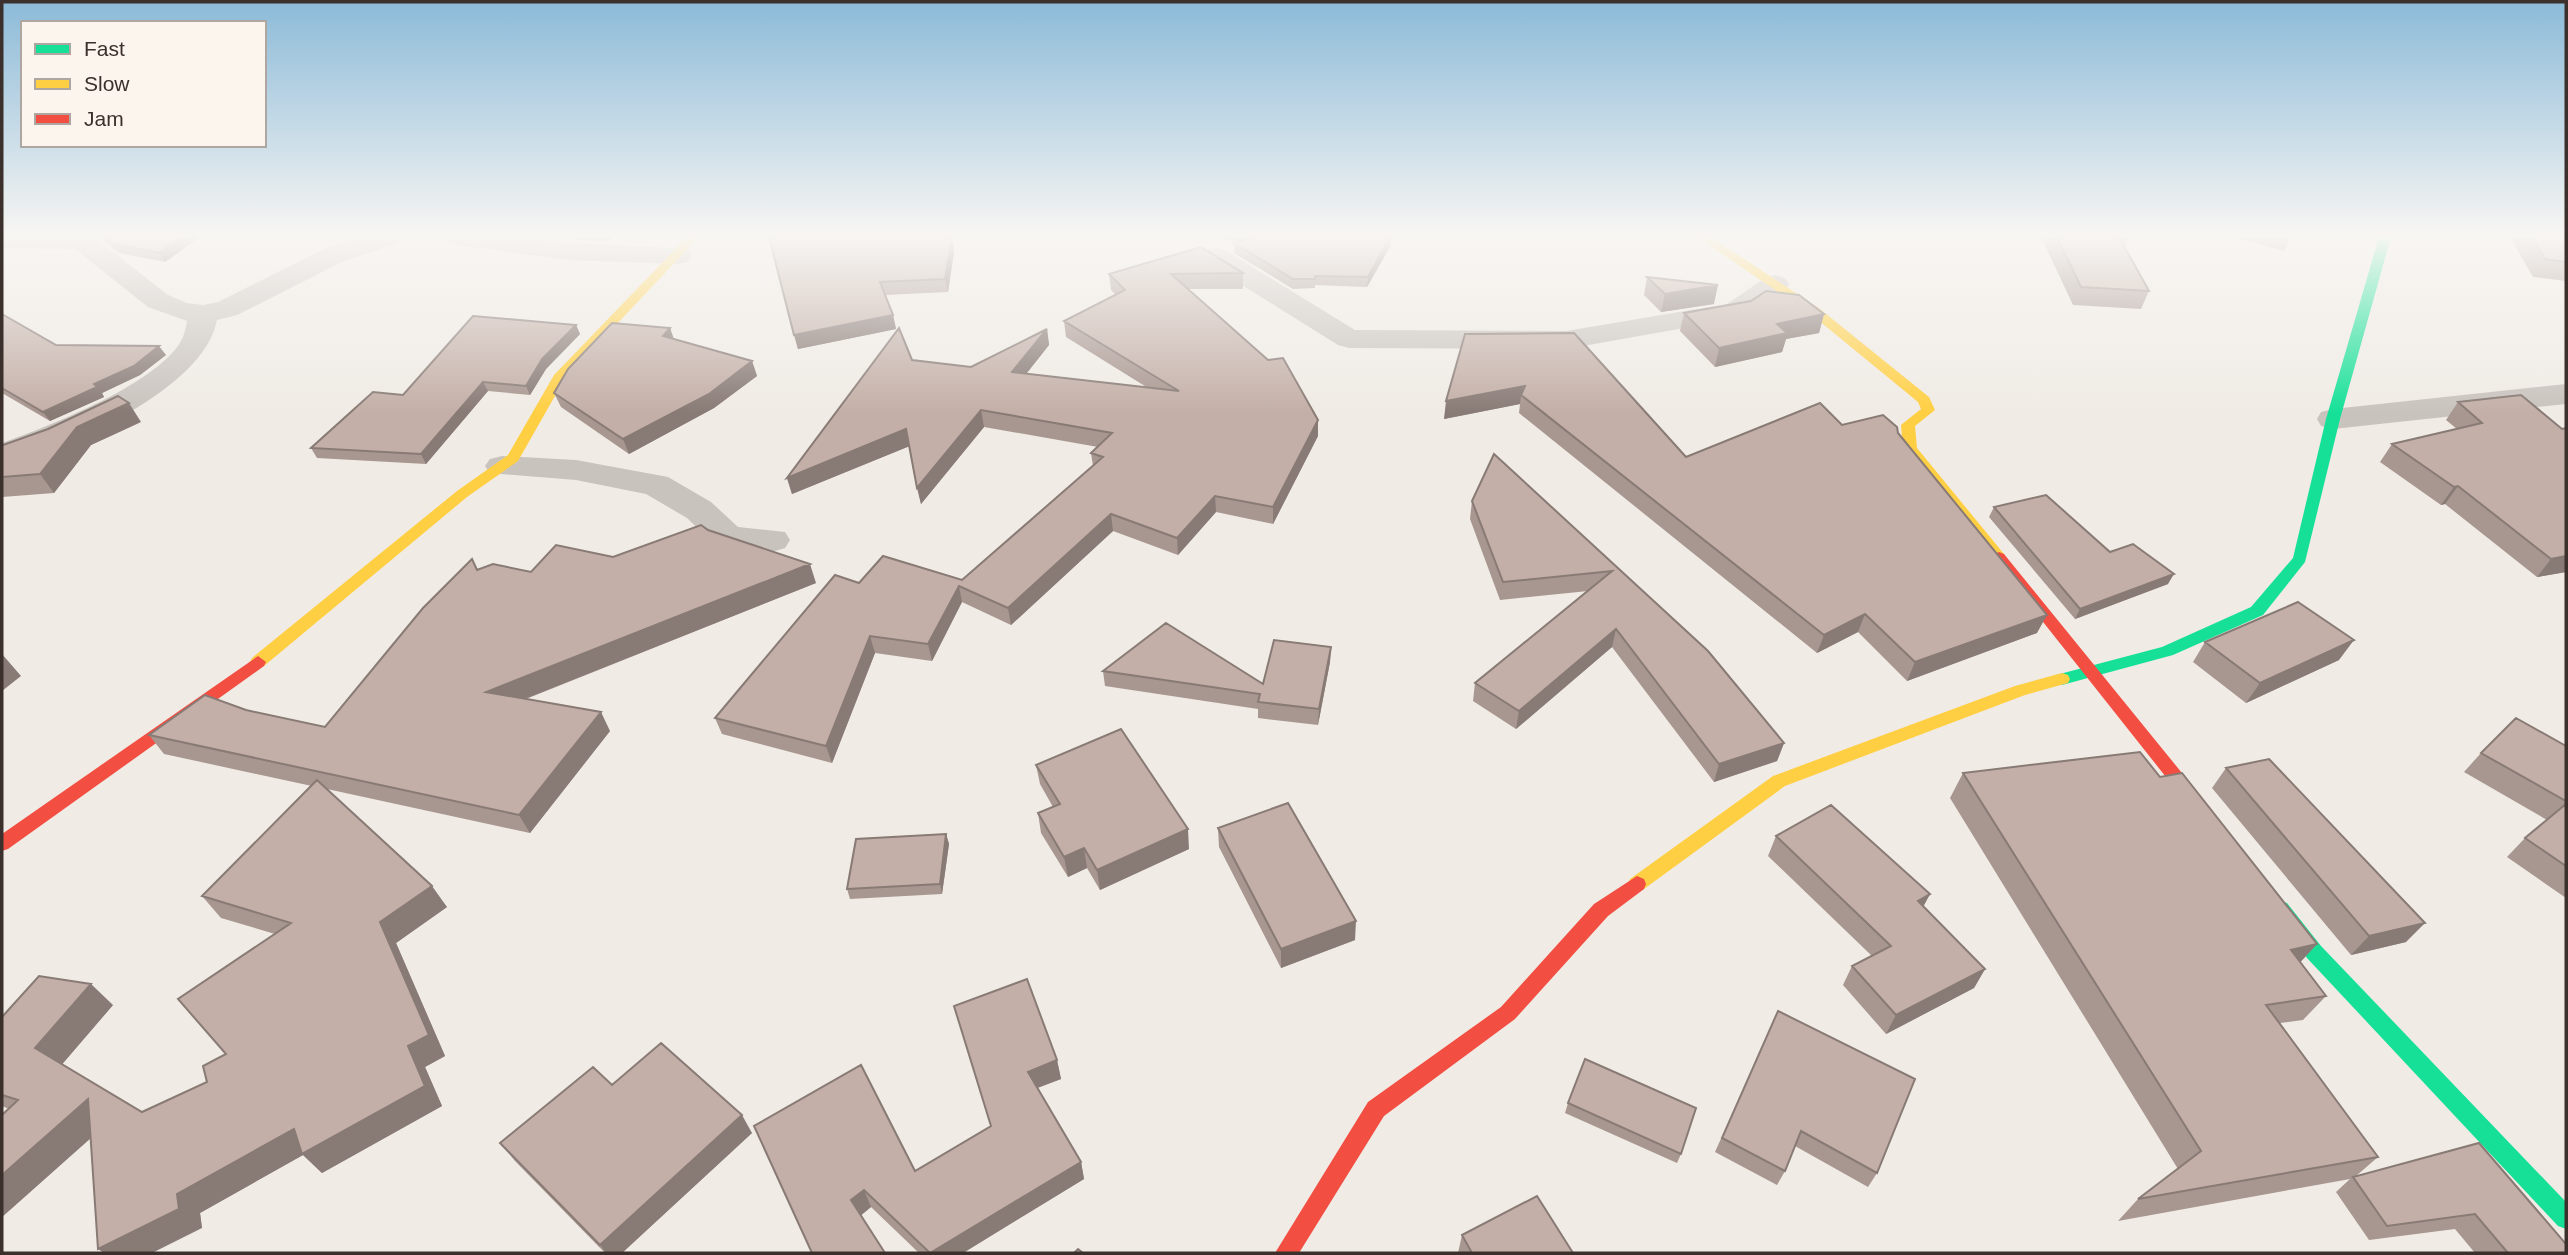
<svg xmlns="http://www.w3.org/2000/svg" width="2568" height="1255" font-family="Arial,sans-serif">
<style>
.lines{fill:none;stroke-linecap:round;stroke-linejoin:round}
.street{fill:#c9c3be;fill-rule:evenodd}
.fast{fill:#16e098;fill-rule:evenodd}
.slow{fill:#ffcf43;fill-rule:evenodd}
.jam{fill:#f24e42;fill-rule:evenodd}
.wall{fill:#a89690}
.shaded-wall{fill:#887a75}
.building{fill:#c3afa7;stroke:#887a75;stroke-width:2}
</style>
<rect width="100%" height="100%" fill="#f0ebe5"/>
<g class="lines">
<path class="street" d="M 2,237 L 94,237 L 168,295 L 187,303 L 203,305 L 218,302 L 322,250 L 360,237 L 401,237 L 397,243 L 342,262 L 237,315 L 217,320 C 204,390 65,449 2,465 L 2,443 C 47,427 163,382 183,337 C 185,332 186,326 187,321 L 148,307 L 75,249 L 2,248 Z
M 444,237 C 522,237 600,246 678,248 L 688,250 L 692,256 L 688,262 L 678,264 L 568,260 L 458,245 L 448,243 Z
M 1215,248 L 1225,250 L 1355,330 L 1566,331 L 1727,304 L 1765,278 L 1775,275 L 1785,278 L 1789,284 L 1785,290 L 1746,317 L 1566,349 L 1349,348 L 1338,345 L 1205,262 L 1201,256 L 1205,250 Z
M 2566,384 L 2566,404 L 2333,429 L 2321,426 L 2317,419 L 2321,412 L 2333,409 Z
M 502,456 L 576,460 L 668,477 L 711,502 L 738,527 L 785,532 L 790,540 L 785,548 L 772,552 L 729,550 L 716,546 L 687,518 L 646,494 L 576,480 L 490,473 L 485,466 L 490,459 Z"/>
<path class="fast" d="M 2379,237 L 2391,237 L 2340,419 L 2305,562 L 2263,615 L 2173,655 L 2062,685 L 2056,683 L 2054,679 L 2056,675 L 2162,647 L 2251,607 L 2293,558 L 2326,419 Z
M 2280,901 L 2287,903 L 2321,946 L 2566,1202 L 2566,1229 L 2558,1226 L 2307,958 L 2271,909 L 2273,903 Z"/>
<path class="slow" d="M 687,237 L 699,237 L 564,380 L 518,461 L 467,497 L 264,666 L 252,666 L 250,662 L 252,658 L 457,491 L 508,455 L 554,375 Z
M 1697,237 L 1711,237 L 1820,309 L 1929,397 L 1935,410 L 1915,426 L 1917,448 L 2004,554 L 2006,557 L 2004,560 L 1994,560 L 1903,449 L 1901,425 L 1921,409 L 1918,402 L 1812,315 Z
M 2062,673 L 2068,675 L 2070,679 L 2068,683 L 2025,695 L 1785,786 L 1644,889 L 1637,892 L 1630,889 L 1628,884 L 1630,879 L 1773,776 L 2015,686 Z"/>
<path class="jam" d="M 1999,552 L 2004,554 L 2212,810 L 2215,815 L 2212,820 L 2206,822 L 2200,820 L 1994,560 L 1992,557 L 1994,554 Z
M 258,656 L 266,662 L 264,666 L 8,849 L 2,851 L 2,834 Z
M 1637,876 L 1644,879 L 1646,884 L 1644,889 L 1608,916 L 1515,1019 L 1384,1116 L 1299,1253 L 1275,1253 L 1368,1102 L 1501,1007 L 1594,904 Z"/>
</g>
<path class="wall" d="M 98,237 L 200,237 L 165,262 L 119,253 Z
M 545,237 L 613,237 L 607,242 Z
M 769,237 L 954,252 L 948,292 L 885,295 L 893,315 L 896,329 L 798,349 Z
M 1203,237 L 1391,237 L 1391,245 L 1367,287 L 1315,285 L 1315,288 L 1293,289 L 1234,253 L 1234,243 L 1240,241 Z
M 2041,237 L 2129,237 L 2125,248 L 2149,291 L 2141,309 L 2073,305 Z
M 2233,237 L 2291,237 L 2284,251 Z
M 2510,237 L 2566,237 L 2566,281 L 2533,277 Z
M 1243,273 L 1243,289 L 1189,289 L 1318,436 L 1273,524 L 1216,512 L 1178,555 L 1113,531 L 1011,625 L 962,602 L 932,661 L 875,653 L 832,763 L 722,734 L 715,718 L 962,580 L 1093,466 L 1091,453 L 1098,447 L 984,427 L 921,504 L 909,446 L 792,494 L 787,478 L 912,360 L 971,367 L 1047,329 L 1049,345 L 1026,374 L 1148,388 L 1066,337 L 1064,321 L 1116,295 L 1111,290 L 1109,274 Z
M 1647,277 L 1714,304 L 1661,312 L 1644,295 Z
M 1684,313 L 1824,314 L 1819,333 L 1786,339 L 1782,352 L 1715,367 L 1680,331 Z
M 2,314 L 56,345 L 166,355 L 140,375 L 102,393 L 104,397 L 50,421 L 2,393 Z
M 576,325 L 580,334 L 546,369 L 530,395 L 488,391 L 426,464 L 317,458 L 311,448 L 403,395 Z
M 670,328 L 673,339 L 752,361 L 757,376 L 714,408 L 629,454 L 561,407 L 554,393 Z
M 1465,334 L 1686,457 L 1842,425 L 1898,433 L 2037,633 L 1907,681 L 1858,632 L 1817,653 L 1519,413 L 1520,404 L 1444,419 Z
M 2521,395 L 2566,572 L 2537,577 L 2445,504 L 2441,505 L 2380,462 L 2392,444 L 2457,429 L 2446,420 L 2458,402 Z
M 141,422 L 91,445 L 54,493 L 2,497 L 2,477 Z
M 1494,454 L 1784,743 L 1777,761 L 1714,782 L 1612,647 L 1516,729 L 1473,701 L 1475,683 L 1588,591 L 1500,600 L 1470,519 L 1472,501 Z
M 1994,507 L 2110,552 L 2168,584 L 2075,619 L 1989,517 Z
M 708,530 L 816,583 L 526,699 L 610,731 L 530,833 L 327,789 L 447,907 L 396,943 L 445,1056 L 425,1067 L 442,1106 L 322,1173 L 303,1155 L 200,1213 L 202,1228 L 91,1138 L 2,1217 L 9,1109 L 2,1106 L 2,1017 L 113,1005 L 62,1064 L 142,1112 L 207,1082 L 226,1054 L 275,934 L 221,918 L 202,896 L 312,786 L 164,754 L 149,735 L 246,710 L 325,727 L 472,559 L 478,570 L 531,572 L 613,557 Z
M 2205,642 L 2339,660 L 2246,703 L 2193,662 Z
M 1331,647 L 1330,662 L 1318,725 L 1258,718 L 1258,709 L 1105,686 L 1103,671 L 1263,684 Z
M 2566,746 L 2566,898 L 2507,857 L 2525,838 L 2547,820 L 2464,772 L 2481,753 Z
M 1036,765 L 1189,849 L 1100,890 L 1087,868 L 1068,877 L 1041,833 L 1038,813 L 1053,807 L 1040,784 Z
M 2226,768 L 2406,942 L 2351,955 L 2212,788 Z
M 1963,773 L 2160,777 L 2317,944 L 2300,962 L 2326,996 L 2303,1020 L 2280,1023 L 2378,1157 L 2356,1176 L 2479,1143 L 2566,1253 L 2475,1253 L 2455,1229 L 2369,1240 L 2336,1192 L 2350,1179 L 2118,1221 L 2138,1199 L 2178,1169 L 1950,798 Z
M 1218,828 L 1355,940 L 1281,968 L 1219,847 Z
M 946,834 L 949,844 L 942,894 L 850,899 L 847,889 Z
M 1776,836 L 1930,894 L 1923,906 L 1985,969 L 1974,988 L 1886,1034 L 1843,985 L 1852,966 L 1872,956 L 1768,856 Z
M 1778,1011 L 1877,1173 L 1868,1187 L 1795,1146 L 1785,1171 L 1777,1185 L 1715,1152 Z
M 1057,1060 L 1061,1079 L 1037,1088 L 1081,1162 L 1084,1179 L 963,1253 L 919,1253 L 871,1207 L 861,1215 L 754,1126 L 915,1171 L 991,1126 Z
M 612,1085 L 752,1133 L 622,1253 L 605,1253 L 515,1161 L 500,1143 Z
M 1568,1103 L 1681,1154 L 1677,1163 L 1565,1113 Z
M 1462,1235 L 1573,1253 L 1458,1253 Z"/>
<path class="shaded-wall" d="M 182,237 L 200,237 L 165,262 L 159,253 Z
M 605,237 L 613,237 L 607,242 Z
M 952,237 L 954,252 L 948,292 L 945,279 Z
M 1390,237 L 1391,237 L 1391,245 L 1367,287 L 1368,277 Z
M 1718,285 L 1714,304 L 1661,312 L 1665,294 Z
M 1824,314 L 1819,333 L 1786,339 L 1782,352 L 1715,367 L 1719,348 L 1777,324 Z
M 893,315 L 896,329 L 798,349 L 794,335 Z
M 576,325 L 580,334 L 546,369 L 530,395 L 526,386 L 542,359 Z
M 670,328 L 675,342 L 663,336 Z
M 1047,329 L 1049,345 L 1015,388 L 1012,372 Z
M 159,346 L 166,355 L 140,375 L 102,393 L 104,397 L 50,421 L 43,412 Z
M 752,361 L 757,376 L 714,408 L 629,454 L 623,439 Z
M 483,382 L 488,391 L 426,464 L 421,454 Z
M 1525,386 L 1521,395 L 1520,404 L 1444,419 L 1446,401 Z
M 129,403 L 141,422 L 91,445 L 54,493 L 40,474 L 77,427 Z
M 981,410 L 984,427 L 921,504 L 917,488 Z
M 1318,420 L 1318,436 L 1273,524 L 1273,507 Z
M 906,429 L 910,446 L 792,494 L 787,478 Z
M 2458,486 L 2445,504 L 2441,505 L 2454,487 Z
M 1215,496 L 1216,512 L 1178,555 L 1177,538 Z
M 1111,514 L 1113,531 L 1011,625 L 1008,608 Z
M 2566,556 L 2566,572 L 2537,577 L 2551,559 Z
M 810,564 L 816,583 L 497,710 L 486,692 Z
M 2174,574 L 2168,584 L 2075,619 L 2080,609 Z
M 959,586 L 962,602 L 932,661 L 928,644 Z
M 1865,614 L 1858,632 L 1817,653 L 1824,635 Z
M 2047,615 L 2037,633 L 1907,681 L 1915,662 Z
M 1616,629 L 1612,647 L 1516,729 L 1519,711 Z
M 870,636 L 875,653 L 832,763 L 826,746 Z
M 2354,640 L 2339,660 L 2246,703 L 2260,683 Z
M 1331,647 L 1330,662 L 1318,725 L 1319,709 Z
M 2,654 L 21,676 L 2,691 Z
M 601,712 L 610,731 L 530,833 L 519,815 Z
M 1784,743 L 1777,761 L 1714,782 L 1719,764 Z
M 1188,829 L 1189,849 L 1100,890 L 1097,870 Z
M 946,834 L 949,844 L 942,894 L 940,884 Z
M 1084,848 L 1087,868 L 1068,877 L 1064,857 Z
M 432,886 L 447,907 L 396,943 L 445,1056 L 425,1067 L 442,1106 L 322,1173 L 303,1155 L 200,1213 L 202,1228 L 152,1253 L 104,1253 L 98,1249 L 177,1194 L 408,1046 L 380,922 Z
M 1930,894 L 1920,913 L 1918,901 Z
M 1356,921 L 1355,940 L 1281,968 L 1281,949 Z
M 2425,923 L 2406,942 L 2351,955 L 2369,936 Z
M 2317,944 L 2295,968 L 2291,950 Z
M 1985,969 L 1974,988 L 1886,1034 L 1896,1015 Z
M 91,984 L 113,1005 L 59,1068 L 35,1048 Z
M 1057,1060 L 1061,1079 L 1032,1090 L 1028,1072 Z
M 88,1099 L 112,1119 L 2,1217 L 2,1175 Z
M 742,1115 L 752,1133 L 622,1253 L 606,1253 L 600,1245 Z
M 1081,1162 L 1084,1179 L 963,1253 L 930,1253 Z
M 864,1190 L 871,1207 L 859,1217 L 851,1200 Z"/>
<path class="building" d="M 104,237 L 182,237 L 159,253 L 113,244 Z
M 769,237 L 952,237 L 952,238 L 945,279 L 880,282 L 893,315 L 794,335 Z
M 1254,237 L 1390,237 L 1368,277 L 1315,276 L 1315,279 L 1293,279 L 1234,243 Z
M 2057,237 L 2119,237 L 2149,291 L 2081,287 Z
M 2532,237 L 2566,237 L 2566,262 L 2545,259 Z
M 1201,247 L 1243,273 L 1171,274 L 1268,360 L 1283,358 L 1318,420 L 1273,507 L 1215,496 L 1177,538 L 1111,514 L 1008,608 L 959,586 L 928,644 L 870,636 L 826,746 L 715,718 L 835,575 L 859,583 L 883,556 L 962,580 L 1103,457 L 1091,453 L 1112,433 L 981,410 L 917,488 L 906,429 L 787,478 L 899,328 L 912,360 L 971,367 L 1047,329 L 1012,372 L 1179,391 L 1064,321 L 1125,290 L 1109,274 Z
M 1647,277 L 1718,285 L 1665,294 Z
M 1766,291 L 1799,295 L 1824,314 L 1777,324 L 1787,333 L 1719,348 L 1684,313 L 1751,301 Z
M 2,314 L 56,345 L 159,346 L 134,366 L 94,384 L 97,387 L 43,412 L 2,388 Z
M 473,316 L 576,325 L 542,359 L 526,386 L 483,382 L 421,454 L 311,448 L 373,392 L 403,395 Z
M 612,323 L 670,328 L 663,336 L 752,361 L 709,394 L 623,439 L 554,393 L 568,369 Z
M 1574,333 L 1686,457 L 1820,403 L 1842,425 L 1883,415 L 1897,427 L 1898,433 L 2047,615 L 1915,662 L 1865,614 L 1824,635 L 1521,395 L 1525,386 L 1446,401 L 1465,334 Z
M 2521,395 L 2562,429 L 2566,428 L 2566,556 L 2551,559 L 2458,486 L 2454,487 L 2392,444 L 2482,423 L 2458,402 Z
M 118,396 L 129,403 L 77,427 L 40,474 L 2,477 L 2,446 L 3,445 L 48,429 Z
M 1494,454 L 1708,651 L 1784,743 L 1719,764 L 1616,629 L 1519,711 L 1475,683 L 1612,571 L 1503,582 L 1472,501 Z
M 2046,495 L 2110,552 L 2133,544 L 2174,574 L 2080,609 L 1994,507 Z
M 701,525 L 708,530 L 810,564 L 486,692 L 601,712 L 519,815 L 149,735 L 205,695 L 246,710 L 325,727 L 423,608 L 472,559 L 477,570 L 493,564 L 531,572 L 556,545 L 613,557 Z
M 2298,602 L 2354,640 L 2260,683 L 2205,642 Z
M 1166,623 L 1263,684 L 1274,640 L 1331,647 L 1319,709 L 1258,702 L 1260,694 L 1103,671 Z
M 2516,718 L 2566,746 L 2566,801 L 2481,753 Z
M 1121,729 L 1188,829 L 1097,870 L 1084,848 L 1064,857 L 1038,813 L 1060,804 L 1036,765 Z
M 2140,752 L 2160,777 L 2182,773 L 2317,944 L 2291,950 L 2326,996 L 2266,1005 L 2378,1157 L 2138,1199 L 2201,1151 L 1963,773 Z
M 2269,759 L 2425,923 L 2369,936 L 2226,768 Z
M 317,780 L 432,886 L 380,922 L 429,1035 L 408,1046 L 425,1086 L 302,1154 L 294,1129 L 177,1194 L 179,1209 L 98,1249 L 88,1099 L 2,1175 L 2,1115 L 18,1100 L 2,1095 L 2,1017 L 39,976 L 91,984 L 35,1048 L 142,1112 L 207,1082 L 203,1066 L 226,1054 L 178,999 L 291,923 L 202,896 Z
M 1288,803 L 1356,921 L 1281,949 L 1218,828 Z
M 2566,804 L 2566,866 L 2525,838 Z
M 1831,805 L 1930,894 L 1918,901 L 1985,969 L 1896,1015 L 1852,966 L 1891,946 L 1776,836 Z
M 946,834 L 940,884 L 847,889 L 856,839 Z
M 1027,979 L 1057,1060 L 1028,1072 L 1081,1162 L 930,1253 L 864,1190 L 851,1200 L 885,1253 L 812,1253 L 754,1126 L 861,1065 L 915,1171 L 991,1126 L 954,1006 Z
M 1778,1011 L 1915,1079 L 1877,1173 L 1801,1131 L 1785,1171 L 1722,1138 Z
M 661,1043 L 742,1115 L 600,1245 L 500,1143 L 593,1067 L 612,1085 Z
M 1585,1059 L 1696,1108 L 1681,1154 L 1568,1103 Z
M 2479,1143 L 2566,1244 L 2566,1253 L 2508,1253 L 2475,1214 L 2387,1226 L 2353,1177 Z
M 1537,1196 L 1573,1253 L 1472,1253 L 1462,1235 Z
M 1078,1249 L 1083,1253 L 1074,1253 Z"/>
<linearGradient id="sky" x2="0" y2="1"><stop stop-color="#8bbad8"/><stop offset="0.57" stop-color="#f8f6f3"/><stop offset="1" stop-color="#f8f6f3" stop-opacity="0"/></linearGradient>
<rect width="2568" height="413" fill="url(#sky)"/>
<rect width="2568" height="1255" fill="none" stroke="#3b302b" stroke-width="7"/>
<rect x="21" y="21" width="245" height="126" fill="#fbf5ee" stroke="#aea6a0" stroke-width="2"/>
<rect x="35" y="44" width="35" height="10" fill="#16e098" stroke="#aea6a0" stroke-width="2"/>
<text x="84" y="56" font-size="21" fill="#3b302b">Fast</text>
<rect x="35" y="79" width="35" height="10" fill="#ffcf43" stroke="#aea6a0" stroke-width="2"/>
<text x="84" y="91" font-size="21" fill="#3b302b">Slow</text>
<rect x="35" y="114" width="35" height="10" fill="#f24e42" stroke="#aea6a0" stroke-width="2"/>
<text x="84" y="126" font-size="21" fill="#3b302b">Jam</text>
</svg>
